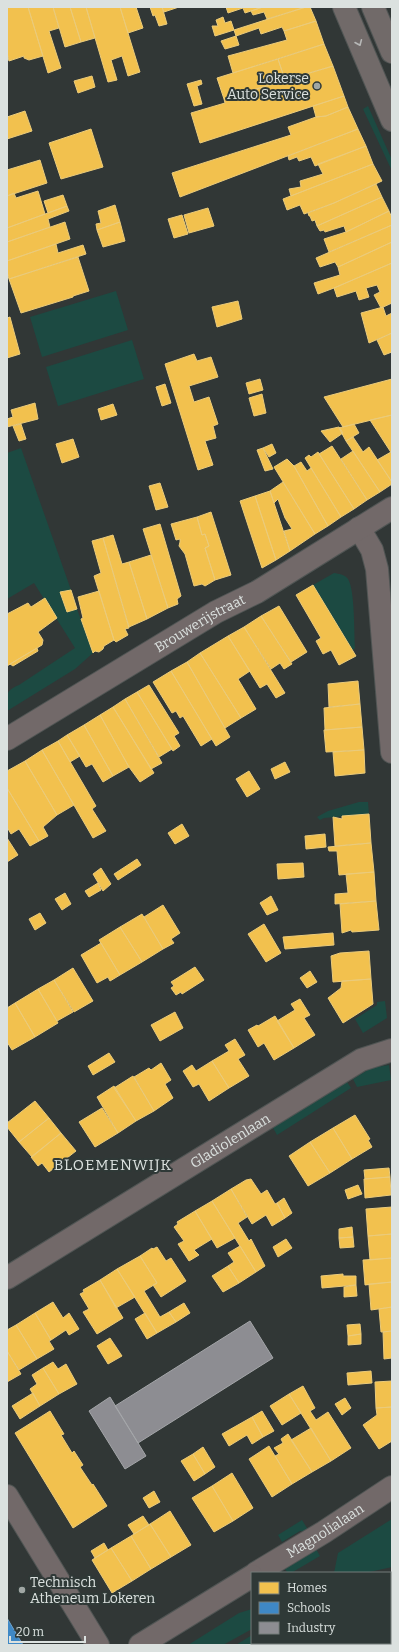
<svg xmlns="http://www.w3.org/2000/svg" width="399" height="1652" font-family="Bitter,serif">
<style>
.green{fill:#1c4a42}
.homes{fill:#f2c14e;stroke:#ebcb7a}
.schools{fill:#3f88c5;stroke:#6ea3cd}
.industry{fill:#8d8d92;stroke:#a4a6a9}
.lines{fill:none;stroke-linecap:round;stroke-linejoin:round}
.minor-casing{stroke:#505554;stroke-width:24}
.major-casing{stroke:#505554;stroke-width:24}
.minor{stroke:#726969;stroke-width:22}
.major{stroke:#716a69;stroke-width:22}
.oneway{stroke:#b6b7b6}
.poi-dot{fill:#a0a6a4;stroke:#2f3937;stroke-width:1.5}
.labels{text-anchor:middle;stroke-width:4;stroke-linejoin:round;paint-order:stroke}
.poi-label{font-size:14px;fill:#dbe1df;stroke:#2f3937;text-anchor:end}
.street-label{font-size:14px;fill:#dbe1df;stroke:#2f3937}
.neighbourhood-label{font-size:15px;letter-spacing:1px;fill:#dbe1df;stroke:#2f3937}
</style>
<rect width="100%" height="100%" fill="#313736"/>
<path class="green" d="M 368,106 L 392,160 L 392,171 L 363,109 Z
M 116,291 L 128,330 L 42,357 L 30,317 Z
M 132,340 L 144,379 L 58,406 L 46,367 Z
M 21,448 L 71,590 L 60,593 L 67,612 L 77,609 L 93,653 L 75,669 L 7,711 C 7,696 4,691 19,685 L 75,648 L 34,583 L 7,599 L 7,453 Z
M 334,573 C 339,574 344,574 348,579 C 355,590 354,633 355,648 L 352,651 L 313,585 Z
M 359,802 L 368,802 L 369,814 L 324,818 L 320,820 L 317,817 L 328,811 Z
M 385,1001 L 387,1018 L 363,1033 L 355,1019 L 377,1005 L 377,1002 Z
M 389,1065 L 391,1080 L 357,1087 L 353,1079 L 371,1068 Z
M 347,1082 L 351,1088 L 277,1135 L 272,1126 Z
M 392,1519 L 392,1567 L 365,1573 L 334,1573 L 338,1553 Z
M 302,1520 L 310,1533 L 300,1531 L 282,1542 L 278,1535 Z
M 316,1549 L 320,1556 L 291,1573 L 288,1573 L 284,1568 Z
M 252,1609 L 252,1629 L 223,1645 L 188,1645 L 239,1613 Z
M 252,1635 L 252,1643 L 283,1643 L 281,1645 L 236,1645 Z"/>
<path class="homes" d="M 7,7 L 28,7 L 43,56 L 29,60 L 24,58 L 24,56 L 9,61 L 7,53 Z
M 28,7 L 53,7 L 59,28 L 49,31 L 61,68 L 48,73 Z
M 53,7 L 70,7 L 81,42 L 65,47 Z
M 70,7 L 86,7 L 95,38 L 81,42 Z
M 86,7 L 120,7 L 140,72 L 128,76 L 122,56 L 111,60 L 117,80 L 108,82 Z
M 120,7 L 136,7 L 143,28 L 128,33 Z
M 150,7 L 162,7 L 167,24 L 159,26 L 155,15 L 153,16 Z
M 162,7 L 179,7 L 164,12 Z
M 226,7 L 263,7 L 245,13 L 243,8 L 228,13 Z
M 263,7 L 306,7 L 267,19 L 264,12 L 253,15 L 251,11 Z
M 306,7 L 310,7 L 316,21 L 284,31 L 282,27 L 261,34 L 259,28 L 236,36 L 234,30 Z
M 223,17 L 225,23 L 231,21 L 234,30 L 215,36 L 212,26 L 218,26 L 216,20 Z
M 316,21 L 324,44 L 233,73 L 228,56 L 287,40 L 284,31 Z
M 236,36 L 239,45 L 225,49 L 221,41 Z
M 324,44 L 333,66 L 285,80 L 278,59 Z
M 278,59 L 285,80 L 224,99 L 217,78 Z
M 333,66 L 344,96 L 200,143 L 191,113 L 225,103 L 224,99 Z
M 92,76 L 95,87 L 78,93 L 74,81 Z
M 201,80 L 202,84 L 197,86 L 202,104 L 194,106 L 187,84 Z
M 344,96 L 348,107 L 326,116 L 316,117 L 313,106 Z
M 348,107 L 358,129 L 180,197 L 172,173 L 291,135 L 288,127 L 316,117 L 326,116 Z
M 25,111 L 32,131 L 7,139 L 7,117 Z
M 91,129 L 103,167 L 61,179 L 49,143 Z
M 358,129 L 366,146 L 315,166 L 311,157 L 299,161 L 297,157 L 289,160 L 288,156 Z
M 366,146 L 373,164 L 291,196 L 289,189 L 301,187 L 300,181 L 323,174 L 318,164 Z
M 40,160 L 47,183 L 7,196 L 7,170 Z
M 373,164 L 382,181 L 334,203 L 304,214 L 300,205 L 287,210 L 283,199 Z
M 376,184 L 382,197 L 317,226 L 315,220 L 312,221 L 310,216 L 309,216 L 308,213 L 334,203 Z
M 38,191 L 45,214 L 7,228 L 7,196 L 14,193 L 16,198 Z
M 63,195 L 67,206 L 48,213 L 44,201 Z
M 382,197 L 389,211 L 346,232 L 344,226 L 325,232 L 324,230 L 320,231 L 317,226 Z
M 115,205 L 120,222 L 97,230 L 96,224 L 101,223 L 98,211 Z
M 67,206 L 69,211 L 48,219 L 50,227 L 7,242 L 7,228 Z
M 208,208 L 214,226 L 189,233 L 184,215 Z
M 389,211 L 392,218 L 392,225 L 329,252 L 324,239 L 346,232 Z
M 182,215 L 188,234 L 174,238 L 168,219 Z
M 65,222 L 70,239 L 7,261 L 7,242 Z
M 120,222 L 125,241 L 103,247 L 97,230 Z
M 392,225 L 392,242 L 338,267 L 335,262 L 320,267 L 316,258 Z
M 392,242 L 392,263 L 334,288 L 318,294 L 314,283 L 340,275 L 338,267 Z
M 56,244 L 58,253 L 83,245 L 86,254 L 9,279 L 7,272 L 7,261 Z
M 78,257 L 89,291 L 73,296 L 73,297 L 21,313 L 9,279 Z
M 392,263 L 392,303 L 381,308 L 374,295 L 380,292 L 377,285 L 366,288 L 369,297 L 359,300 L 356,291 L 337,297 L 334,288 Z
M 238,301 L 242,319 L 217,327 L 212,307 Z
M 383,307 L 386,316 L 392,313 L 392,333 L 369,343 L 361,313 Z
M 10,317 L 20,354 L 7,358 L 7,318 Z
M 392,333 L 392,352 L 384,355 L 377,340 Z
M 194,354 L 197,361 L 211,357 L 218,377 L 189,386 L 194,402 L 209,397 L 218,424 L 213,426 L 216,438 L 205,441 L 213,465 L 198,470 L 165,364 Z
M 260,379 L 263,390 L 249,394 L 246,383 Z
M 392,379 L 392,415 L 343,427 L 324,397 Z
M 165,384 L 171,403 L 162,406 L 156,387 Z
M 262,394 L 266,413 L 254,416 L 249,398 Z
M 35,403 L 38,419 L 7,427 L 7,419 L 13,417 L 11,410 Z
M 113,404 L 117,415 L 101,420 L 98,409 Z
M 392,415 L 392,454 L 370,420 Z
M 21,424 L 26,439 L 19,441 L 13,426 Z
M 354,424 L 359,433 L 346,441 L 339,428 Z
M 339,427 L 343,433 L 330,442 L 321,431 Z
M 353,437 L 363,452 L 369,447 L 392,482 L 392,484 L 380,492 L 346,441 Z
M 73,439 L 79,457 L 62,463 L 56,444 Z
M 272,444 L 276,453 L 269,457 L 263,448 Z
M 332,446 L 367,500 L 354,509 L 319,454 Z
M 263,448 L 273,469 L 265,471 L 257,450 Z
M 353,451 L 380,492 L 367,500 L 341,459 Z
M 318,452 L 354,509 L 341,517 L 305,458 L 309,455 L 311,457 Z
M 391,452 L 392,454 L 392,482 L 377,460 Z
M 287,459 L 294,466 L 328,526 L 315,534 L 274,467 Z
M 301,462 L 307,471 L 311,468 L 341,517 L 328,526 L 294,466 Z
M 283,482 L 315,534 L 290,551 L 284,531 L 292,529 L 285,518 L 278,499 L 274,503 L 270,491 Z
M 160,483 L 168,507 L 156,510 L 149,486 Z
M 270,491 L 290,551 L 276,560 L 255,496 Z
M 255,496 L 276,560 L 262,568 L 240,501 Z
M 211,512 L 231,575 L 215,580 L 205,548 L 209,546 L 205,534 L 202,535 L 197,517 Z
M 197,517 L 202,535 L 205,534 L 209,546 L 205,548 L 215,580 L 205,586 L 202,584 L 194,586 L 185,554 L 179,546 L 180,542 L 180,539 L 176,540 L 171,524 Z
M 160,524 L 181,596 L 177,599 L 178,604 L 168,608 L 143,529 Z
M 113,535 L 122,564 L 129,562 L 147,619 L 129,627 L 103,538 Z
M 103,538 L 129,628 L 125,629 L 128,635 L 116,642 L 114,640 L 94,576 L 101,573 L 92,541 Z
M 151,555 L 168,608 L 147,619 L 129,562 Z
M 313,585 L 356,656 L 339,665 L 331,650 L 323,654 L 316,641 L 321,638 L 296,595 Z
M 71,590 L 77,609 L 67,612 L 60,592 Z
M 99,591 L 114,640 L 104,646 L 103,649 L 99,652 L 95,651 L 93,653 L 81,619 L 83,618 L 78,597 Z
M 45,598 L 57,618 L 38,632 L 43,640 L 42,645 L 7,666 L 7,614 L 28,603 L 31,607 Z
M 279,606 L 307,652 L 291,662 L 261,616 Z
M 261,616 L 292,664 L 284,669 L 280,663 L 271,669 L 244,627 Z
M 244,627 L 285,693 L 276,698 L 267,684 L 260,688 L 228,636 Z
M 228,636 L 250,671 L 238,679 L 256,709 L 241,718 L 200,653 Z
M 37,648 L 38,651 L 13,666 L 10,664 Z
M 200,653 L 241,718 L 225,728 L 187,662 Z
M 187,662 L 230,737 L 216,746 L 171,671 Z
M 171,671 L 212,739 L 201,746 L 183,716 L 180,718 L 176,711 L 172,713 L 153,682 Z
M 358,681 L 360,704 L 329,707 L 328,684 Z
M 149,685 L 179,733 L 174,736 L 180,746 L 173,751 L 137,692 Z
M 137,692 L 172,749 L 159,757 L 125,699 Z
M 125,699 L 162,763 L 151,769 L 113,707 Z
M 360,704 L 362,727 L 325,730 L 324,708 Z
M 113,707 L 154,773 L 140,782 L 129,767 L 100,715 Z
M 100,715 L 129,767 L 113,776 L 84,725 Z
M 84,725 L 113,776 L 103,782 L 92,764 L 86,767 L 67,735 Z
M 362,727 L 364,750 L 326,752 L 324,730 Z
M 67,735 L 80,756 L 70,762 L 58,741 Z
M 58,741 L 96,806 L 92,809 L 106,831 L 93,838 L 42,750 Z
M 42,750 L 74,805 L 57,815 L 25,761 Z
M 364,750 L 365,773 L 335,776 L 333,752 Z
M 25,761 L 57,815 L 43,827 L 48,836 L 39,841 L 7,788 L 7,771 Z
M 285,762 L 290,772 L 275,779 L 271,769 Z
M 249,771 L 260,789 L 247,797 L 236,779 Z
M 7,788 L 39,841 L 30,846 L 19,829 L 11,834 L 7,827 Z
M 369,814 L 371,843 L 335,846 L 333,817 L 342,819 L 342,816 Z
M 182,824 L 189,836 L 175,844 L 168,833 Z
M 325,834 L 326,847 L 306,849 L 305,836 Z
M 7,838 L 18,855 L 7,862 Z
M 371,843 L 374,872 L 339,875 L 337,851 L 329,851 L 328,847 Z
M 137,859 L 141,865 L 118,880 L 114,874 Z
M 303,863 L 304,877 L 278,879 L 277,864 Z
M 101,868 L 111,884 L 103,891 L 93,874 Z
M 374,872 L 376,901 L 335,904 L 335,894 L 348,893 L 346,874 Z
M 98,883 L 101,890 L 89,897 L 85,891 Z
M 65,893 L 71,904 L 62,910 L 55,899 Z
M 271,896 L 278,910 L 267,915 L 260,903 Z
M 376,901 L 379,930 L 352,932 L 351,930 L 342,933 L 340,904 Z
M 163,905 L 180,933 L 171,939 L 174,943 L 163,949 L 144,917 Z
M 40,913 L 46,923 L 35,930 L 29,919 Z
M 142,914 L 163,949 L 142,962 L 120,927 Z
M 264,924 L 281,953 L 266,962 L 248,934 Z
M 120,927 L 142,962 L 120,975 L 99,940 Z
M 333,933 L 334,945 L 285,949 L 283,937 Z
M 101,943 L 120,975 L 110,981 L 108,977 L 97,983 L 81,955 Z
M 369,951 L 371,979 L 333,982 L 331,956 L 340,953 Z
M 195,967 L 204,980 L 182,994 L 181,992 L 176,995 L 171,988 L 174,986 L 171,982 Z
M 73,968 L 93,1001 L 74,1012 L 54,980 Z
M 310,971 L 317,982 L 307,988 L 300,978 Z
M 371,979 L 373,1004 L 343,1023 L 328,998 L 341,988 L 342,981 Z
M 54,980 L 73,1012 L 57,1021 L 38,989 Z
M 38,989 L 58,1023 L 35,1037 L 15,1003 Z
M 300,999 L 310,1015 L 304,1018 L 315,1035 L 294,1048 L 277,1021 L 295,1010 L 291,1004 Z
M 15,1003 L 35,1037 L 12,1050 L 7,1042 L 7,1008 Z
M 175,1012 L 183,1028 L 160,1041 L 151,1025 Z
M 275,1016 L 294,1048 L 274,1060 L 264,1043 L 258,1047 L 248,1030 L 257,1025 L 258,1026 Z
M 235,1039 L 245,1055 L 238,1059 L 249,1076 L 229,1088 L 212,1061 L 229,1051 L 225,1045 Z
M 109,1053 L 115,1062 L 93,1075 L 88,1066 Z
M 212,1061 L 229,1088 L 209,1101 L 199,1084 L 193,1087 L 183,1071 L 192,1065 L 196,1071 Z
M 161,1063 L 171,1080 L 165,1084 L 173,1098 L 154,1111 L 134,1077 L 149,1068 L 151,1070 Z
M 133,1076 L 154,1111 L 136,1121 L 114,1088 Z
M 114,1086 L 136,1121 L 118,1133 L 97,1097 Z
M 35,1101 L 49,1118 L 19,1142 L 7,1127 L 7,1123 Z
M 102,1108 L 118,1133 L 95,1147 L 79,1122 Z
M 355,1115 L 370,1139 L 368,1140 L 372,1147 L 352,1159 L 333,1128 Z
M 49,1118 L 61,1133 L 32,1157 L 19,1142 Z
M 333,1128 L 352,1159 L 330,1173 L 310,1142 Z
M 61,1133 L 76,1151 L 49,1172 L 42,1163 L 38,1166 L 31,1157 Z
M 310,1142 L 330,1173 L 308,1186 L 289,1156 Z
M 389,1168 L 390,1177 L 365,1179 L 364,1170 Z
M 390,1177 L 391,1195 L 365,1198 L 364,1179 Z
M 251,1179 L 261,1194 L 267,1190 L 275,1204 L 277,1203 L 285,1218 L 272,1226 L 266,1215 L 252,1224 L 231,1189 L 246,1180 Z
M 358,1185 L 362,1194 L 348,1199 L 345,1190 Z
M 231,1189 L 247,1217 L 238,1223 L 249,1241 L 251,1239 L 265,1266 L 256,1272 L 212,1201 Z
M 284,1198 L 292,1213 L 285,1218 L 277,1203 Z
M 212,1201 L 235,1238 L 217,1248 L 195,1211 Z
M 392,1207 L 392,1234 L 368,1236 L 366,1209 Z
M 195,1211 L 212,1239 L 194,1250 L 199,1255 L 189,1261 L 178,1244 L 184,1241 L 174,1227 L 178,1224 L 177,1222 Z
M 352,1227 L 353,1237 L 339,1238 L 339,1229 Z
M 392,1234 L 392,1258 L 370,1260 L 368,1236 Z
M 353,1237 L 354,1247 L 340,1248 L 339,1238 Z
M 286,1239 L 292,1248 L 278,1257 L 273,1247 Z
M 240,1246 L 256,1272 L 239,1283 L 228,1266 L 234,1262 L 228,1253 Z
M 157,1247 L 166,1261 L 171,1258 L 186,1281 L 161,1297 L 153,1285 L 157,1283 L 140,1256 L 152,1248 L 153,1249 Z
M 140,1256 L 157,1283 L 144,1291 L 160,1317 L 169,1312 L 176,1322 L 157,1333 L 117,1269 Z
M 392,1258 L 392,1282 L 365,1285 L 363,1260 Z
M 228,1266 L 239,1283 L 223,1292 L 212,1276 Z
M 117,1269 L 135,1297 L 116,1308 L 100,1280 Z
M 343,1274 L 343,1276 L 356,1276 L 356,1285 L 322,1288 L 321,1276 Z
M 100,1280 L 123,1318 L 97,1334 L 83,1312 L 89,1309 L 80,1294 L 84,1292 L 83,1290 Z
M 392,1282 L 392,1307 L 371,1310 L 369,1284 Z
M 356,1285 L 357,1296 L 344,1297 L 344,1287 Z
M 53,1302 L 63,1318 L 69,1313 L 79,1329 L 69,1335 L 66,1330 L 51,1340 L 35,1313 Z
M 184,1303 L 190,1313 L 176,1322 L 169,1312 Z
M 392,1307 L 392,1331 L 381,1332 L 379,1309 Z
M 35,1313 L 51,1340 L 49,1341 L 54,1349 L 37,1359 L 16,1325 Z
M 145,1313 L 157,1333 L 147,1339 L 135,1319 Z
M 360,1324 L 361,1334 L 348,1336 L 347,1325 Z
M 16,1325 L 37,1359 L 19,1370 L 7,1351 L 7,1330 Z
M 392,1331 L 392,1358 L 384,1359 L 383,1332 Z
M 361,1334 L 361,1344 L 348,1345 L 348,1336 Z
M 110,1338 L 122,1356 L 108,1364 L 97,1346 Z
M 7,1351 L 21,1374 L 7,1382 Z
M 53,1362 L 58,1369 L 66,1364 L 77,1384 L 59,1394 L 43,1368 Z
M 43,1368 L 59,1394 L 40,1406 L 30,1389 L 37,1384 L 32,1375 Z
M 371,1371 L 372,1383 L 348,1385 L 347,1373 Z
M 392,1381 L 392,1407 L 376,1408 L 375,1382 Z
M 303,1386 L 315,1408 L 310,1411 L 316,1420 L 328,1412 L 351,1448 L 331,1461 L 289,1394 Z
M 33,1393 L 40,1406 L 20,1419 L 12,1406 Z
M 289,1394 L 301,1413 L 282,1425 L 270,1406 Z
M 345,1398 L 351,1408 L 342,1415 L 335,1404 Z
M 392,1407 L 392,1441 L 379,1449 L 363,1425 L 377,1415 L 376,1408 Z
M 50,1411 L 64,1434 L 61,1435 L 72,1453 L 74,1451 L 83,1465 L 80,1467 L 92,1485 L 93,1484 L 107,1506 L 73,1528 L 15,1433 Z
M 262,1411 L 274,1431 L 263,1437 L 252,1417 Z
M 252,1417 L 263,1437 L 252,1444 L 247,1435 L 229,1446 L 222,1434 Z
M 311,1428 L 331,1461 L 312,1472 L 291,1440 Z
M 288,1434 L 312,1472 L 292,1484 L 275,1456 L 279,1454 L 274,1448 L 283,1443 L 281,1439 Z
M 269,1446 L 292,1484 L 272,1497 L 249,1459 Z
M 203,1447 L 215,1467 L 205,1474 L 193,1454 Z
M 193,1454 L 205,1474 L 194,1481 L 181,1461 Z
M 232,1473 L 253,1508 L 233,1521 L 212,1486 Z
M 212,1486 L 233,1521 L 214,1532 L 192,1498 Z
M 154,1491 L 160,1502 L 149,1508 L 143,1498 Z
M 170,1511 L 191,1545 L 171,1557 L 150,1524 Z
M 143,1516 L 149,1525 L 134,1534 L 128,1525 Z
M 150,1524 L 171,1557 L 151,1569 L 131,1536 Z
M 131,1536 L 151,1569 L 132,1581 L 111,1548 Z
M 104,1543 L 108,1550 L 95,1558 L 91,1551 Z
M 111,1548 L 132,1581 L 112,1593 L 92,1560 Z"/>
<path class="schools" d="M 7,1618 L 23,1645 L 7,1645 Z
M 319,1643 L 367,1643 L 369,1645 L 320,1645 Z"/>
<path class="industry" d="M 250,1321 L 273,1358 L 138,1443 L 115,1406 Z
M 110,1397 L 146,1456 L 125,1469 L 89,1411 Z"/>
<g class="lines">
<defs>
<g id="minor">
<path d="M 359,528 L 372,550 L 377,569 L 392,752"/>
<path id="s1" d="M 7,739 L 216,612 L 257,592 L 392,508"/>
<path id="s2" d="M 7,1278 L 361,1060 L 392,1050"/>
<path d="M 7,1496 L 98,1645"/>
<path id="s3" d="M 256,1573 L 324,1532 L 392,1487"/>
<path d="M 140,1645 L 252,1576"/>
</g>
<path id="major" d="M 344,7 L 392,120
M 373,7 L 392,52"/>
</defs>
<use href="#minor" class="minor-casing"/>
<use href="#major" class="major-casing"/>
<use href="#minor" class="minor"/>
<use href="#major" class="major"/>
</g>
<defs><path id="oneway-chevron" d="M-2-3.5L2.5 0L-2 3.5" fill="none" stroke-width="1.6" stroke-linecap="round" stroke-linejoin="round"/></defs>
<use class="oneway" href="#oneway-chevron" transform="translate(359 43) rotate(67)"/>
<g class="poi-dot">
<circle cx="317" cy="86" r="4"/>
<circle cx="22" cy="1590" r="4"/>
</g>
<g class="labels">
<g class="poi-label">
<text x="309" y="83">Lokerse<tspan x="309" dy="16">Auto Service</tspan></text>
<text x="30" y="1587" text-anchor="start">Technisch<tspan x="30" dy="16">Atheneum Lokeren</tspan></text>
</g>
<g class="street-label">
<text dy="5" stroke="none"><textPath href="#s1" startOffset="225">Brouwerijstraat</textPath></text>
<text dy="5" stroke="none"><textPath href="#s2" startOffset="262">Gladiolenlaan</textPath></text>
<text dy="5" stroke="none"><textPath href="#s3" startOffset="81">Magnolialaan</textPath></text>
</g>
<g class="neighbourhood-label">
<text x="113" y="1170">BLOEMENWIJK</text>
</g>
</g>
<rect width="399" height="1652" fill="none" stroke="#dbe1df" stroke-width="16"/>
<rect x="251" y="1572" width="140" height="72" fill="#2f3937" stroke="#747c7a"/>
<rect x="259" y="1582" width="20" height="12" fill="#f2c14e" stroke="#747c7a"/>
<text x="287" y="1592" font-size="12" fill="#dbe1df">Homes</text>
<rect x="259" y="1602" width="20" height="12" fill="#3f88c5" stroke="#747c7a"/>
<text x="287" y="1612" font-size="12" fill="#dbe1df">Schools</text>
<rect x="259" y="1622" width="20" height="12" fill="#8d8d92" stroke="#747c7a"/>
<text x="287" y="1632" font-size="12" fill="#dbe1df">Industry</text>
<path d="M10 1636v6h75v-6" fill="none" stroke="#dbe1df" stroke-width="2"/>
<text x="16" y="1636" font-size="12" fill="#dbe1df" stroke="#2f3937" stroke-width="3" paint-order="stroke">20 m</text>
</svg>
